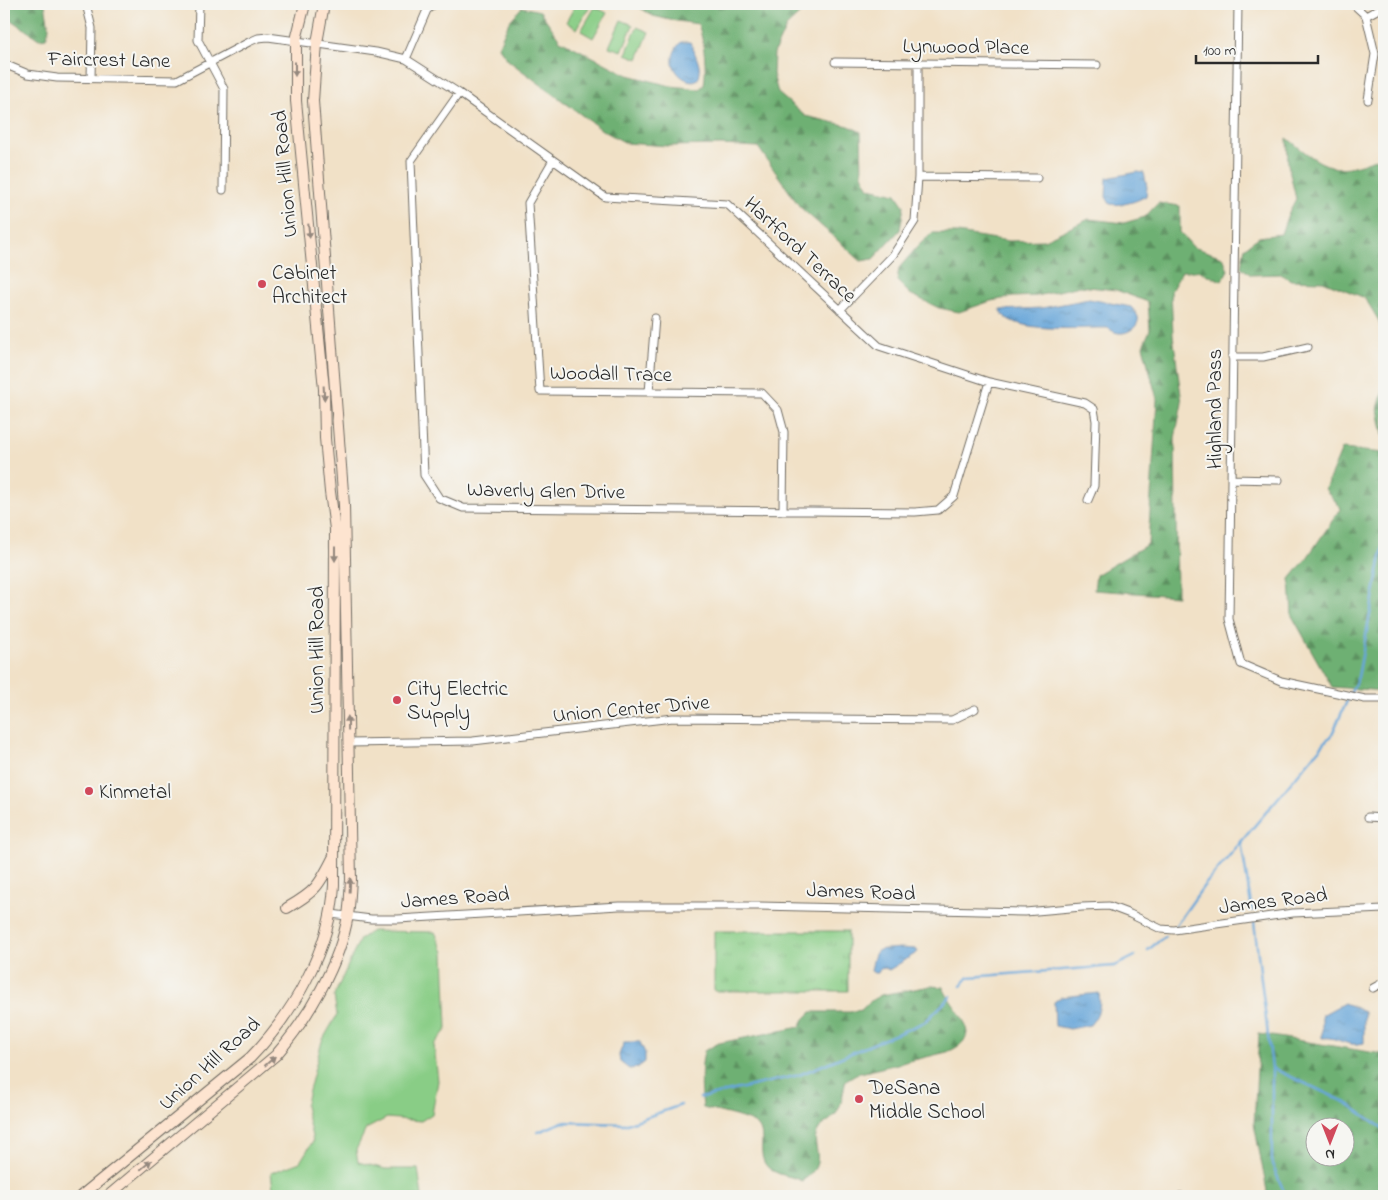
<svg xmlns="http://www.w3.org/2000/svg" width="1388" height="1200" font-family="'Indie Flower',sans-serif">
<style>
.grass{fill:#89cd86;stroke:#5a7c58}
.forest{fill:url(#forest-firs);stroke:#4c6e4f;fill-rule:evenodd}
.park{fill:url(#park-tufts);stroke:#5a7c58}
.water{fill:url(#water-ripples);stroke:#496882}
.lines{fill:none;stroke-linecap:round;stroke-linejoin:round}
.stream{stroke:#67a6d9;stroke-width:2.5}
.street-casing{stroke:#706b62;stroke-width:9}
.secondary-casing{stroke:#706b62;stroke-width:12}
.street{stroke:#fff;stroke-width:7}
.secondary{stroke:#fde4d0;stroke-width:10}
.oneway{fill:#94887e}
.poi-dot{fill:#d1495b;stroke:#f6f6f2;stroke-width:2}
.labels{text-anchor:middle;stroke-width:4;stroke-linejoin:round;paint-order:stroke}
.street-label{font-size:21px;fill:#2b2b2b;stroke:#f6f6f2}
.poi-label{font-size:21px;fill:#2b2b2b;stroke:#f6f6f2;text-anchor:start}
</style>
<defs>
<pattern id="forest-firs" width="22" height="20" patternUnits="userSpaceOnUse" patternTransform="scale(1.25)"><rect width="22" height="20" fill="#6eb073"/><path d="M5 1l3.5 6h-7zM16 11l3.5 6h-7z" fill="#5b8f5f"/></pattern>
<pattern id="park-tufts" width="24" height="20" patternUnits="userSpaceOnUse" patternTransform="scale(1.25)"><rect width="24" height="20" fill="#89cd86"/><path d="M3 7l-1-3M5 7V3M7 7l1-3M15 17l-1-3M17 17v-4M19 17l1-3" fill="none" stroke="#76b074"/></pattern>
<pattern id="water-ripples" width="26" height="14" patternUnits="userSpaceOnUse" patternTransform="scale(1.25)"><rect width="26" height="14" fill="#67a6d9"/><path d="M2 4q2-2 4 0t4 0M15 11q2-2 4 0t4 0" fill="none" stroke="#5587b0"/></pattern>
</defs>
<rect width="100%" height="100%" fill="#f6f6f2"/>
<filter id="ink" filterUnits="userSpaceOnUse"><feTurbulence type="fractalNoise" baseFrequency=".02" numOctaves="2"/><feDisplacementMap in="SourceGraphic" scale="10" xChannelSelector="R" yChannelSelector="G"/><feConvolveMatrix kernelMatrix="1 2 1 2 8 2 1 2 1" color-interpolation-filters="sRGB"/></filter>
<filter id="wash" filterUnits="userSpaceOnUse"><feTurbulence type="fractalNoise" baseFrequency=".0096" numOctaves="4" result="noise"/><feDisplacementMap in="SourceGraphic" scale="20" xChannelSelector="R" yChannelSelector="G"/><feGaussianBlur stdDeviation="1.12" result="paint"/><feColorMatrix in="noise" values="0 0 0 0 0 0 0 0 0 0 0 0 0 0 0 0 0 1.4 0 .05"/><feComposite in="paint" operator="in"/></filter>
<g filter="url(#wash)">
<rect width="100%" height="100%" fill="#f1e1c7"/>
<path class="grass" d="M 576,4 L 591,4 L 577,29 L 566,22 Z
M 595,7 L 607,13 L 593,38 L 581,31 Z
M 621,20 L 633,25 L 622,51 L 609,47 Z
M 637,27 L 649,32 L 638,59 L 626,54 Z
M 372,931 L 435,932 L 444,952 L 447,1029 L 434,1045 L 438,1081 L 432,1114 L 421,1121 L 387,1118 L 366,1129 L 356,1150 L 358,1162 L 385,1169 L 418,1169 L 422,1196 L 274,1196 L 271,1173 L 300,1162 L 313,1141 L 305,1106 L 322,1041 L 337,1015 L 334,996 L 360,939 Z"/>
<path class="forest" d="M 4,4 L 45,4 L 49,28 L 46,38 L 39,39 L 5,16 Z
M 634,4 L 822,4 L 803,11 L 786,27 L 774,53 L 773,74 L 778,93 L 805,116 L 849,126 L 861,132 L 862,175 L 869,188 L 896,194 L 904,206 L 900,230 L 873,259 L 861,261 L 800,207 L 758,147 L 721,145 L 668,146 L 626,143 L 602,130 L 587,119 L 509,61 L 498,47 L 509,22 L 522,7 L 540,11 L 560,40 L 589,55 L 628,75 L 671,86 L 699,89 L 704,85 C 707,68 704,40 698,24 L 670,20 L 653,16 Z
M 1287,138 C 1301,149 1315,162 1333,167 C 1345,171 1373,161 1384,154 L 1384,342 L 1379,321 L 1365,298 L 1323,281 L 1291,280 L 1280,274 L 1251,275 L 1241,267 L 1245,247 L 1259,237 L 1281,234 L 1288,214 L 1296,199 L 1288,164 Z
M 1158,203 L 1180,206 L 1180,232 L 1193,247 L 1223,257 L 1228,270 L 1222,281 L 1198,271 L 1182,271 L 1171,291 L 1173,335 L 1182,403 L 1175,438 L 1177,596 L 1094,590 L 1096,575 L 1148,544 L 1157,399 L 1143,346 L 1150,330 L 1148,302 L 1116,290 L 1080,286 L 1037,296 L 1013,297 L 991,301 L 959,312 L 939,308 L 910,294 L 897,281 L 899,268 L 918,246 L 932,233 L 957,233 L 1009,241 L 1044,240 L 1089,219 L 1124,223 L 1145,217 Z
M 1384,388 L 1384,441 L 1378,409 Z
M 1342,449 L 1384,453 L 1384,640 L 1382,653 L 1384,691 L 1332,687 L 1292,616 L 1290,579 L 1307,558 L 1341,508 L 1325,489 Z
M 931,986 L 943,987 C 953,1012 989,1035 947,1052 L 856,1074 L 846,1080 C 843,1089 843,1101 838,1110 C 834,1120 823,1123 819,1129 C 807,1146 832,1161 802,1181 C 793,1176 781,1176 773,1171 C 753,1160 768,1138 758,1126 C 751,1118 714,1111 703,1108 C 701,1089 700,1070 704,1051 L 719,1043 L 800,1027 L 804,1019 L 811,1012 L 850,1012 L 861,1010 L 872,1000 L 881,995 Z
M 1259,1034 L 1382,1054 L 1384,1060 L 1384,1196 L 1268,1196 L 1254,1124 ZM 1316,1128 L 1346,1128 L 1346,1158 L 1316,1158 Z"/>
<path class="park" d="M 714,931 L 848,931 L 848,991 L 714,991 Z"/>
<path class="water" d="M 681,42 L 690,42 C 693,49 703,69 699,77 C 693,90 657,68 681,42 Z
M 1138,172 L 1144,173 L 1147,187 L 1146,196 C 1136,202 1122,206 1110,204 L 1106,197 L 1107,178 Z
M 1089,299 L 1131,307 C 1133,309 1137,314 1138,317 C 1140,327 1127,334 1119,333 C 1115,333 1111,330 1108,328 C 1085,327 1009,335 1000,310 L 1042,308 Z
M 900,948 L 916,949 L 918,952 L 889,970 L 885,968 L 880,969 L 878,973 L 874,973 L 871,971 C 876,944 876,951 900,948 Z
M 1099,993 C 1101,1007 1099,1014 1090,1025 L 1070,1029 L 1055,1026 L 1054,1002 L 1061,997 Z
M 1344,1003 L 1364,1011 L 1364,1043 C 1345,1048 1339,1036 1322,1038 L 1322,1015 Z
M 624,1042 L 640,1042 L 645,1053 L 645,1062 L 637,1068 L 629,1069 L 620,1062 L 619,1055 Z"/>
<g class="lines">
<path class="stream" d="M 1384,198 L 1382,201 L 1384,229
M 1241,841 L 1252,911
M 1254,922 L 1272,1068 L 1272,1164 L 1286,1196
M 1174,928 L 1203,887 L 1332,734 L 1358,677 L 1384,541
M 1148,950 L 1165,936
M 961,986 L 969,977 L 1115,966 L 1135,956
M 1272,1068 L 1345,1102 L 1384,1129
M 700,1098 L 799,1075 L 925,1022 L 951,996
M 538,1132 L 563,1122 L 627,1124 L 681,1105"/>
</g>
</g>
<g filter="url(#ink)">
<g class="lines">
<defs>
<path id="street" d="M 86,4 L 92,28 L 91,79
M 199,4 L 198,40 L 224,89 L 223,190
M 1238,4 L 1229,619 L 1241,664 L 1281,681 L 1365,699 L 1384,699
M 1353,4 L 1366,16 L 1375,54 L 1368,100
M 1366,16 L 1384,6
M 406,59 L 427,10 L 434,4
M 835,62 L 1097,65
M 4,64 L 28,74 L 57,78 L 177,80 L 249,42 L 258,38 L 268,37 L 376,52 L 406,59 L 459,93 L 605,197 L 727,204 L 879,346 L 989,382 L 1085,403 L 1094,409 L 1096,421 L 1094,486 L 1088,500
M 459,93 L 411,161 L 424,475 L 439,498 L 463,508 L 915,512 L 938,510 L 954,496 L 989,382
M 553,160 L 528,203 L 540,391 L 762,393 L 778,410 L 784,432 L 783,511
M 918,177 L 1037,178
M 840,310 L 893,255 L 915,221 L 918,177 L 918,63
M 1232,357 L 1263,357 L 1308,347
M 649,392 L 655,318
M 1231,479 L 1279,480
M 349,743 L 473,741 L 673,718 L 952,720 L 975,709
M 1368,817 L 1384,818
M 331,914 L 371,919 L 398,919 L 619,906 L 759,906 L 1025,912 L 1082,907 L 1109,906 L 1130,914 L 1161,929 L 1174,930 L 1293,913 L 1384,909
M 1373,988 L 1384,982
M 1180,1196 L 1181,1196"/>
<path id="secondary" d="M 287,908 C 315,892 319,886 333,858
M 81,1196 L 250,1058 C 293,1014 331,948 334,885 L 335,529 L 330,492 L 325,438 L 324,389 L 296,101 L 296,40 L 305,4
M 108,1196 L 276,1055 C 308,1018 340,964 348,915 C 350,903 350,891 351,880 L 344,505 L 313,101 L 317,43 L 324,4"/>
</defs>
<use href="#street" class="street-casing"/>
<use href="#secondary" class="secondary-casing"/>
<use href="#street" class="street"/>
<use href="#secondary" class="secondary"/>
</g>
<defs><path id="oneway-solid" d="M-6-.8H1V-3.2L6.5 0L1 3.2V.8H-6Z" transform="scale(1.25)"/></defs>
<g class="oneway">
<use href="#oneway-solid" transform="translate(295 69) rotate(90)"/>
<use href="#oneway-solid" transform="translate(309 231) rotate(84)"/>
<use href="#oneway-solid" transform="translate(324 393) rotate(87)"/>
<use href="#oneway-solid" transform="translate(335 554) rotate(90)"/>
<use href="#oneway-solid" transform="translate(348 723) rotate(-91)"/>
<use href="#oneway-solid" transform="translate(350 885) rotate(-87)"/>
<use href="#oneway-solid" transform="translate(270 1061) rotate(-42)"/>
<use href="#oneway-solid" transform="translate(146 1165) rotate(-40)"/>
</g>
</g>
<g class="poi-dot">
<circle cx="262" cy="284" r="5"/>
<circle cx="397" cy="700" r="5"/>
<circle cx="89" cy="791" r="5"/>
<circle cx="859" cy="1099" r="5"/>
</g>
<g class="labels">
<g class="street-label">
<text transform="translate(966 46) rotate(1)" y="7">Lynwood Place</text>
<text transform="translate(109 59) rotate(1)" y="7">Faircrest Lane</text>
<text transform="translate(284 174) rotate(-95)" y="7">Union Hill Road</text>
<text transform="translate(801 249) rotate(43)" y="7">Hartford Terrace</text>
<text transform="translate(611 373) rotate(1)" y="7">Woodall Trace</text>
<text transform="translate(1214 409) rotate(-90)" y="7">Highland Pass</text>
<text transform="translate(546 490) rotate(1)" y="7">Waverly Glen Drive</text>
<text transform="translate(316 650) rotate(-90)" y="7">Union Hill Road</text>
<text transform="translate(631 708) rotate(-5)" y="7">Union Center Drive</text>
<text transform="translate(861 891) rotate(2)" y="7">James Road</text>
<text transform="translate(455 897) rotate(-4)" y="7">James Road</text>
<text transform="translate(1273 900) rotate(-7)" y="7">James Road</text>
<text transform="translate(209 1063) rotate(-42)" y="7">Union Hill Road</text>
</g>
<g class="poi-label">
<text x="272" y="279">Cabinet<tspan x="272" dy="24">Architect</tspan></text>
<text x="407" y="695">City Electric<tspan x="407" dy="24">Supply</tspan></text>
<text x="99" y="798">Kinmetal</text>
<text x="869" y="1094">DeSana<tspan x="869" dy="24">Middle School</tspan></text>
</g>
</g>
<rect width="1388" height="1200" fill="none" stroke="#f6f6f2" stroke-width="20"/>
<g transform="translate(1330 1142) rotate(180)"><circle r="24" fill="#f6f6f2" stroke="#a5a5a2"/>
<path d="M0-4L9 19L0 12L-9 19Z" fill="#d1495b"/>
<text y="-8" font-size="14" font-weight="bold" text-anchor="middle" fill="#2b2b2b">N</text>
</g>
<path d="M1196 55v8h122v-8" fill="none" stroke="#2b2b2b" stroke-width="2.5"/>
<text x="1203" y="55" font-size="15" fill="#2b2b2b" stroke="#f6f6f2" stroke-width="4" paint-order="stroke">100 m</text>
</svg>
